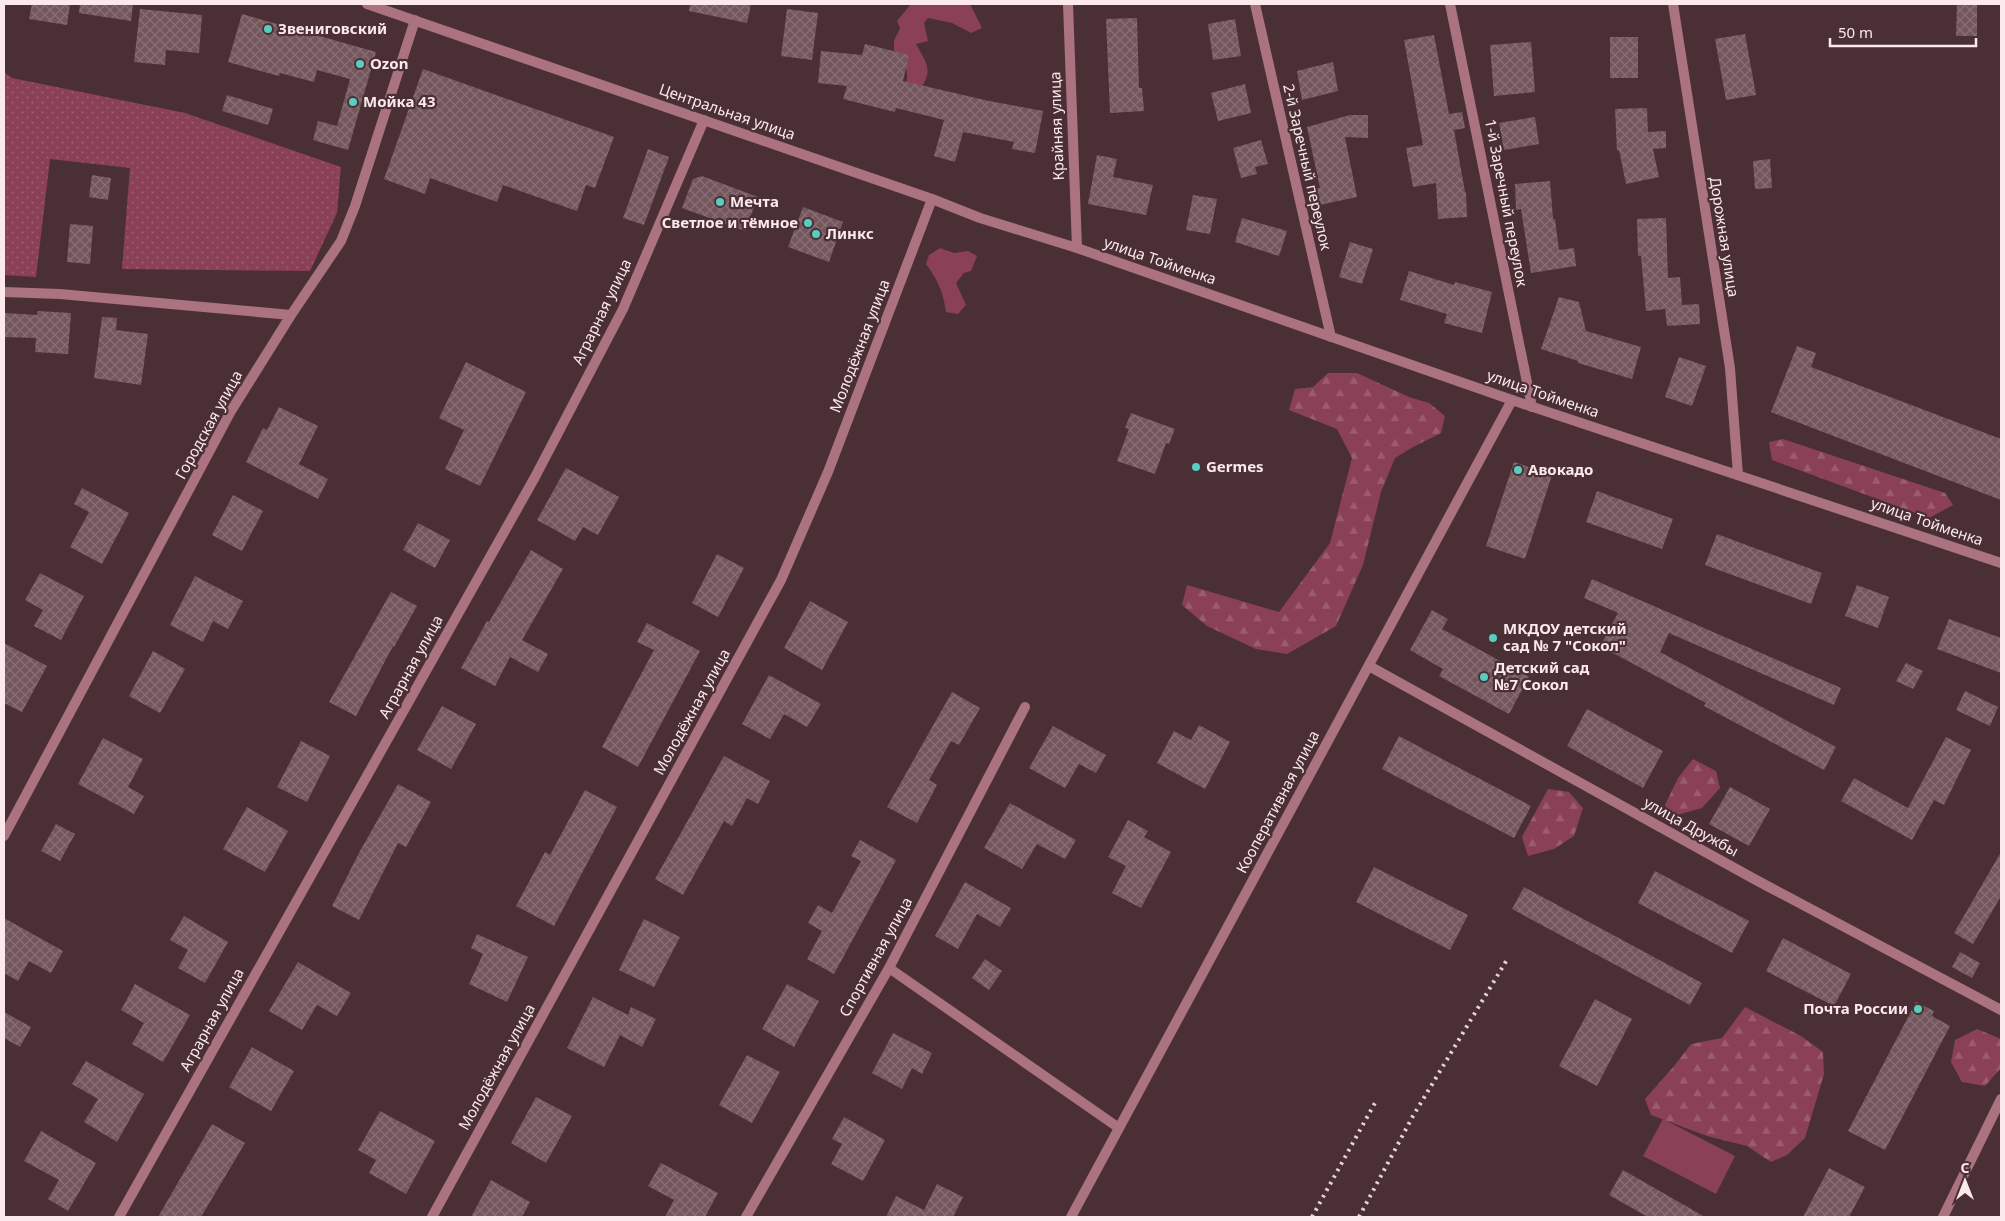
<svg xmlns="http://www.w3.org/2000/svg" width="2005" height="1221" font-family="'Noto Sans',sans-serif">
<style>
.grass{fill:#8a4155}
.forest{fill:url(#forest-firs)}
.park{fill:url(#park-dots)}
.building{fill:url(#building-cross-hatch)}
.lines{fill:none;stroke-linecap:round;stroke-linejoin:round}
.minor{stroke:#ab727f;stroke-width:10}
.tertiary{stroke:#ab727f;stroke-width:10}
.rail{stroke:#e6d3d6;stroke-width:4;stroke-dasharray:2.5 5;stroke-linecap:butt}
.poi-dot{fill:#58cec0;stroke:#4a2f35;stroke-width:2}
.labels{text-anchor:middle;stroke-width:4.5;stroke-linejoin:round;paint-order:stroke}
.poi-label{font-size:15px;font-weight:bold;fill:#fbe9ec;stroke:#4a2f35;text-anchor:start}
.street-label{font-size:15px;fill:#fbe9ec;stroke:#4a2f35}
</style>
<defs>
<pattern id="forest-firs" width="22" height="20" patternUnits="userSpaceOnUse" patternTransform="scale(1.25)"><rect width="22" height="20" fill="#8a4155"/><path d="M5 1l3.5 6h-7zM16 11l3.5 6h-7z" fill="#9b5c6e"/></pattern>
<pattern id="park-dots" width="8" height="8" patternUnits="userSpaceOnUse" patternTransform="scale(1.25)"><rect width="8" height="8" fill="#8a4155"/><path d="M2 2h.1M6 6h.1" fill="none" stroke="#9b5c6e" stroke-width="1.8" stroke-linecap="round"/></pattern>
<pattern id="building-cross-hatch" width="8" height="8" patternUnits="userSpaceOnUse" patternTransform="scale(1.25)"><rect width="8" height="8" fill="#74575d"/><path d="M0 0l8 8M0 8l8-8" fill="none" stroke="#896f74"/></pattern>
</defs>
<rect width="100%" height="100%" fill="#4a2f35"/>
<path class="grass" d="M 911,4 L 970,4 L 982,28 L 971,33 L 952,23 L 928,18 L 924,23 L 928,41 L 916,44 C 931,70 932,71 916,97 L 904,90 C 910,73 908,67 894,55 L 894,41 L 900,28 L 897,21 Z
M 940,248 L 954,253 L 968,251 L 977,256 L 971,271 L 964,273 L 956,283 L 966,305 L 958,314 L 946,312 C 943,291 938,281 926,264 L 929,255 Z
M 1663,1119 L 1735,1156 L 1716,1194 L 1643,1156 Z"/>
<path class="forest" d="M 1328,373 L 1357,373 L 1409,397 L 1429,403 L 1445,416 L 1441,433 L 1413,447 L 1395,458 L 1381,492 L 1363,565 L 1336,626 L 1287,654 L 1256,649 L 1207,626 L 1182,605 L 1187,585 L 1279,612 L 1330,543 L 1352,458 L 1337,429 L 1289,410 L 1295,389 L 1313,387 Z
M 1783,439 L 1945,493 L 1953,505 L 1929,518 L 1772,460 L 1769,442 Z
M 1693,759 L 1716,771 L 1720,788 L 1702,808 L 1670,817 L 1665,805 L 1678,778 Z
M 1548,789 L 1569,792 L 1583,808 L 1574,836 L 1554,849 L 1528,856 L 1522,837 Z
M 1745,1007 L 1801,1036 L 1823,1052 L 1824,1074 L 1805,1138 L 1787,1155 L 1771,1162 L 1747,1146 L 1707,1136 L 1651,1115 L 1645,1099 L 1675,1065 L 1691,1044 L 1722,1038 Z
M 1977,1029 L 2001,1039 L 2001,1068 L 1985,1086 L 1962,1082 L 1951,1062 L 1955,1040 Z"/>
<path class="park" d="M 4,72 L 12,78 L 185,113 L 341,167 L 337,213 L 310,271 L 122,269 L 130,168 L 50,159 L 36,277 L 4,275 Z"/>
<path class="building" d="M 32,4 L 70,4 L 67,25 L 29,19 Z
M 80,4 L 133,4 L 131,21 L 79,13 Z
M 690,4 L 751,4 L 747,23 L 689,11 Z
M 1957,4 L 1977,4 L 1977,36 L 1956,36 Z
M 140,9 L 202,15 L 199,53 L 166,50 L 165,65 L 134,62 Z
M 787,9 L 818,13 L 812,60 L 781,56 Z
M 242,14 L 376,52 L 348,150 L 313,140 L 318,121 L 337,126 L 350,79 L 317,70 L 314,82 L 280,73 L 279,76 L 228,62 Z
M 1137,18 L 1139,88 L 1142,88 L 1144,111 L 1110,113 L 1106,19 Z
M 1235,19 L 1241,56 L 1213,60 L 1208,24 Z
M 1745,34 L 1756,95 L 1726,100 L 1715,39 Z
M 1434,35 L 1449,114 L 1462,112 L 1465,128 L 1454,130 L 1465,192 L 1466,192 L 1467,217 L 1438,219 L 1436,183 L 1413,187 L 1406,148 L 1423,145 L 1404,40 Z
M 1610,37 L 1638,37 L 1638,78 L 1610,78 Z
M 1531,42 L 1535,92 L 1494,96 L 1490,45 Z
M 865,44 L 909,55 L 903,81 L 989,101 L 1043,111 L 1035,153 L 1012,149 L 1014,142 L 963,132 L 955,162 L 934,156 L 944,120 L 896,108 L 895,112 L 843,99 L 847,86 L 818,83 L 821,51 L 862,55 Z
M 1333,62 L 1338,91 L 1302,100 L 1297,71 Z
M 423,69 L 614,137 L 595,188 L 586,185 L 577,211 L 503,185 L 497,202 L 430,178 L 425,194 L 384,179 Z
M 1245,84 L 1251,113 L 1218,121 L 1211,93 Z
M 227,95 L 273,109 L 268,125 L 222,111 Z
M 1647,108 L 1648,132 L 1666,131 L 1666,148 L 1653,149 L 1659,177 L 1626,184 L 1619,150 L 1617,151 L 1615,109 Z
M 1350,115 L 1368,115 L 1368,138 L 1345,137 L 1357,197 L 1310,207 L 1307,190 L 1320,188 L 1307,127 Z
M 1535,117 L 1539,144 L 1504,150 L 1499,123 Z
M 1261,140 L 1268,164 L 1255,167 L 1257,174 L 1241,178 L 1233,148 Z
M 648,149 L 669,157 L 644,225 L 623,218 Z
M 1097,155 L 1117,159 L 1113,177 L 1153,185 L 1146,215 L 1088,204 Z
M 1770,159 L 1772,188 L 1755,189 L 1753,161 Z
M 92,175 L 111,178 L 108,200 L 89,197 Z
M 702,176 L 758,197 L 745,231 L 682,208 L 693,179 Z
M 1550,181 L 1553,219 L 1555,219 L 1559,250 L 1574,248 L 1576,266 L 1531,273 L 1521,209 L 1516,210 L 1515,184 Z
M 1193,195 L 1217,199 L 1210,234 L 1186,230 Z
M 803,207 L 843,222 L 829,262 L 788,247 Z
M 1242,218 L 1287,231 L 1279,256 L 1235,242 Z
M 1666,218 L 1668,278 L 1680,277 L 1682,305 L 1699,304 L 1700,324 L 1667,326 L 1665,309 L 1646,311 L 1641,256 L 1638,256 L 1637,219 Z
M 70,224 L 93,226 L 90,264 L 67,262 Z
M 1350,242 L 1373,249 L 1362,284 L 1339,277 Z
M 1409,271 L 1454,285 L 1455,282 L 1492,292 L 1482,333 L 1444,323 L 1447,314 L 1400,300 Z
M 1559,297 L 1579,302 L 1586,331 L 1641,347 L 1632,379 L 1578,363 L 1578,361 L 1541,349 Z
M 38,311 L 71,313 L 68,354 L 35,352 L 36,338 L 4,337 L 4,313 L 37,315 Z
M 102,317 L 117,318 L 116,330 L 148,334 L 141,385 L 94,378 Z
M 1797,346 L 1816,353 L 1811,367 L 2001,439 L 2001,500 L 1771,412 Z
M 1679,357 L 1706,366 L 1692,406 L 1665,397 Z
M 466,362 L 526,392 L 480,486 L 445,469 L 464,430 L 439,418 Z
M 279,407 L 318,426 L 299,464 L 328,479 L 318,499 L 246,462 L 263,428 L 267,430 Z
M 1131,413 L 1175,429 L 1169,444 L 1166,443 L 1155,474 L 1117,461 L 1129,429 L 1125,428 Z
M 1514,462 L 1552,475 L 1525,559 L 1486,546 Z
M 566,468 L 619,497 L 598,535 L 583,527 L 575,541 L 537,520 Z
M 82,488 L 129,513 L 102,564 L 70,547 L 89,512 L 74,504 Z
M 1597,491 L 1673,519 L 1662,549 L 1586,522 Z
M 233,495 L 263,511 L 242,551 L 212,535 Z
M 418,523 L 450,540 L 435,568 L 403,550 Z
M 1717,534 L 1822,573 L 1811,604 L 1705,565 Z
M 531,550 L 563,569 L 522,640 L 548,654 L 538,672 L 510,657 L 495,686 L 461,668 L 487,621 L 489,622 Z
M 717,554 L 744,568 L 718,617 L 692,603 Z
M 40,573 L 84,596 L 61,640 L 34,626 L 43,610 L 25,600 Z
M 195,576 L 243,601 L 228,629 L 213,621 L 203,642 L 170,625 Z
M 1592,579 L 1841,688 L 1834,705 L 1669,633 L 1660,652 L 1836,747 L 1824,770 L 1704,706 L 1706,703 L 1600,646 L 1618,613 L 1584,598 Z
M 1857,585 L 1889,597 L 1878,628 L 1845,616 Z
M 391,592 L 417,606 L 394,647 L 393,646 L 356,716 L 329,702 Z
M 810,601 L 848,622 L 822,670 L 784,648 Z
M 1432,610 L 1448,619 L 1442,629 L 1529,677 L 1509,714 L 1439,676 L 1443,669 L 1410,650 Z
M 1949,619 L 2001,638 L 2001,673 L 1937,649 Z
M 647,623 L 700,651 L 638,767 L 602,747 L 654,650 L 637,642 Z
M 4,643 L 47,666 L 22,712 L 4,703 Z
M 153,651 L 185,669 L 160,713 L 129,696 Z
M 1906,663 L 1923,671 L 1913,689 L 1896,681 Z
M 769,675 L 821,704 L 807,727 L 784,714 L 770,739 L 742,724 Z
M 1965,691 L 1998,707 L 1990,726 L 1956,710 Z
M 952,692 L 980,708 L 959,745 L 951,741 L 929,780 L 937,785 L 917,823 L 887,807 Z
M 442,706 L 476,724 L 451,769 L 417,750 Z
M 1587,709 L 1663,751 L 1643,788 L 1567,746 Z
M 1199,725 L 1230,742 L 1205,789 L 1157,763 L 1174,731 L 1191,740 Z
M 1053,726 L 1106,755 L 1096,773 L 1079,764 L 1065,788 L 1029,768 Z
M 1399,736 L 1531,806 L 1514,838 L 1382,769 Z
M 1946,737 L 1971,750 L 1944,805 L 1934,800 L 1912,840 L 1841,801 L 1854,778 L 1908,808 Z
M 103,738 L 143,759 L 128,787 L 144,796 L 134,814 L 78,784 Z
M 301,741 L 330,756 L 307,802 L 277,787 Z
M 724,756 L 770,781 L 758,804 L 747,798 L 732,826 L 724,821 L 683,895 L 655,879 Z
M 398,784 L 431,802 L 406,847 L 398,843 L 359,920 L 332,906 L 360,851 Z
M 1730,787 L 1770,809 L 1749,846 L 1709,824 Z
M 585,790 L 617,807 L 554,926 L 516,906 L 545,852 L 550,855 Z
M 1010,803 L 1076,840 L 1065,859 L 1037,844 L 1022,869 L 984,848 Z
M 247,807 L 288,831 L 265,872 L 223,849 Z
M 1128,820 L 1148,831 L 1144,837 L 1171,852 L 1141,908 L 1112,893 L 1126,866 L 1108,857 Z
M 56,824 L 75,834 L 60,861 L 41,851 Z
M 860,840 L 896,860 L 834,974 L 807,959 L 822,931 L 808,923 L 818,905 L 832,913 L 861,861 L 851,856 Z
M 2001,852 L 2001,896 L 1973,944 L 1954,933 Z
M 1374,867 L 1468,915 L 1450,950 L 1356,902 Z
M 1655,871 L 1749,921 L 1732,953 L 1638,903 Z
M 965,882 L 1011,908 L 1000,927 L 977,914 L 958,949 L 935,936 Z
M 1524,887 L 1702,983 L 1690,1005 L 1512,909 Z
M 184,916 L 228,942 L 205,983 L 178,968 L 188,950 L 170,940 Z
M 4,918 L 63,951 L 51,973 L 29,961 L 18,981 L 4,973 Z
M 644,919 L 680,937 L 654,987 L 619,970 Z
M 477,934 L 528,957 L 507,1002 L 469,984 L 483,954 L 471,948 Z
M 1783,938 L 1851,974 L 1834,1006 L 1766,971 Z
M 1960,952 L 1980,963 L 1972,978 L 1952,967 Z
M 985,959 L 1002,971 L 989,990 L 972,978 Z
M 298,962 L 351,993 L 337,1016 L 317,1005 L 302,1030 L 269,1011 Z
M 135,984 L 190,1015 L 163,1062 L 132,1044 L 144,1023 L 121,1010 Z
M 787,984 L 819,1001 L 794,1047 L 762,1029 Z
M 593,997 L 628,1015 L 631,1007 L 656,1019 L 642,1047 L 620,1035 L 604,1067 L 567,1048 Z
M 1595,999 L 1632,1019 L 1597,1086 L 1559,1066 Z
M 1916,1002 L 1934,1011 L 1932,1016 L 1950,1026 L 1885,1150 L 1848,1131 Z
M 4,1012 L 31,1027 L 20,1047 L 4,1038 Z
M 893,1033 L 932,1053 L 922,1074 L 912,1068 L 902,1089 L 872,1073 Z
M 252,1047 L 294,1071 L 271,1111 L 229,1087 Z
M 747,1055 L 780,1072 L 752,1123 L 719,1105 Z
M 86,1061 L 144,1094 L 117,1142 L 84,1122 L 98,1099 L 72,1084 Z
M 536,1097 L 572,1116 L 546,1163 L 511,1143 Z
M 380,1111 L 435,1141 L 406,1194 L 369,1173 L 376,1160 L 358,1150 Z
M 844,1117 L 885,1140 L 863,1181 L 831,1164 L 842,1144 L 832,1139 Z
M 212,1124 L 245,1143 L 201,1217 L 158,1217 Z
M 41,1131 L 96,1163 L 68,1211 L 48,1199 L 59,1180 L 24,1161 Z
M 661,1163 L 718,1193 L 705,1217 L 665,1217 L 674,1200 L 648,1186 Z
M 1829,1168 L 1865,1187 L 1849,1217 L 1803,1217 Z
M 1623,1170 L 1705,1217 L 1648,1217 L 1609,1195 Z
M 491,1180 L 530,1202 L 522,1217 L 471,1217 Z
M 937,1184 L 963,1197 L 953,1217 L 886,1217 L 896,1196 L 924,1210 Z"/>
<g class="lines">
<path class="minor" d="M 1068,4 L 1077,248
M 1255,4 L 1331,337
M 1450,4 L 1532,407
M 1673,4 L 1730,368 L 1738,475
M 4,292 L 60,294 L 291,315
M 1369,666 L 1756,880 L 2001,1010
M 4,836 L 231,411 L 291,315 L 341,241 L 355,206 L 415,20
M 889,968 L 1119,1128
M 119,1217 L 535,477 L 623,309 L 704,120
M 432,1217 L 781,580 L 828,472 L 932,199
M 746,1217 L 889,968 L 1025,707
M 1071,1217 L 1512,400
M 1943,1217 L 2001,1099"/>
<path class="tertiary" d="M 367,4 L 932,199 L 980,218 L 1077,248 L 1512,400 L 2001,563"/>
<path class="rail" d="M 1312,1217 L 1376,1101
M 1359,1217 L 1413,1116 L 1508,958"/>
</g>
<g class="poi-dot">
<circle cx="268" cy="29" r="5"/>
<circle cx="360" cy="64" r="5"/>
<circle cx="353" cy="102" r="5"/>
<circle cx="720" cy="202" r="5"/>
<circle cx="808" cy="223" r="5"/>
<circle cx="816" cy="234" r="5"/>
<circle cx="1196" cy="467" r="5"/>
<circle cx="1518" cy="470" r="5"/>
<circle cx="1493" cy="638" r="5"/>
<circle cx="1484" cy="677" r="5"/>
<circle cx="1918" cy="1009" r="5"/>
</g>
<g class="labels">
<g class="poi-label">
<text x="278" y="34">Звениговский</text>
<text x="370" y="69">Ozon</text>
<text x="363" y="107">Мойка 43</text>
<text x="730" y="207">Мечта</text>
<text x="798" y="228" text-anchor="end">Светлое и тёмное</text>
<text x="826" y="239">Линкс</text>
<text x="1206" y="472">Germes</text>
<text x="1528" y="475">Авокадо</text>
<text x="1503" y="634">МКДОУ детский<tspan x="1503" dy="17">сад № 7 "Сокол"</tspan></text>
<text x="1494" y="673">Детский сад<tspan x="1494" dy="17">№7 Сокол</tspan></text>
<text x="1908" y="1014" text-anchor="end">Почта России</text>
</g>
<g class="street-label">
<text transform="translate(727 112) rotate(19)" y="5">Центральная улица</text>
<text transform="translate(1057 126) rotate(-92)" y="5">Крайняя улица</text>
<text transform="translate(1307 167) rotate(77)" y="5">2-й Заречный переулок</text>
<text transform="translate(1506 203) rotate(79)" y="5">1-й Заречный переулок</text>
<text transform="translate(1724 237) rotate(81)" y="5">Дорожная улица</text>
<text transform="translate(1160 261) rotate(19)" y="5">улица Тойменка</text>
<text transform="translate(602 312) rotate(-64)" y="5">Аграрная улица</text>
<text transform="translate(860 346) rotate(-69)" y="5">Молодёжная улица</text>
<text transform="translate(1543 394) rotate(19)" y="5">улица Тойменка</text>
<text transform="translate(209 425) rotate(-61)" y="5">Городская улица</text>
<text transform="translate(1927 522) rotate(19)" y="5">улица Тойменка</text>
<text transform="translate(411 667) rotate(-61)" y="5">Аграрная улица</text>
<text transform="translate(692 712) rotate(-61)" y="5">Молодёжная улица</text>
<text transform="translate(1278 802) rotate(-62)" y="5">Кооперативная улица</text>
<text transform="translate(1691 827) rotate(29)" y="5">улица Дружбы</text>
<text transform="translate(876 957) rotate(-61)" y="5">Спортивная улица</text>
<text transform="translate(212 1020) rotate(-61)" y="5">Аграрная улица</text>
<text transform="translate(497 1067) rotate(-61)" y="5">Молодёжная улица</text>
</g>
</g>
<rect width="2005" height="1221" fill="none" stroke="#fbe9ec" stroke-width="10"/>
<g transform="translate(1965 1181)" stroke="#4a2f35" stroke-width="4" paint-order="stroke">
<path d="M0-4L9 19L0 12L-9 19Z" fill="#fbe9ec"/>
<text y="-8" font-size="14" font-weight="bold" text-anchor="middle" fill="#fbe9ec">С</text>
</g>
<path d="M1830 38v8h146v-8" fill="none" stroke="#fbe9ec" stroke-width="2.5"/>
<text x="1838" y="38" font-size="15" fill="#fbe9ec" stroke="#4a2f35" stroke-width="4" paint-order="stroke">50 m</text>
</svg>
